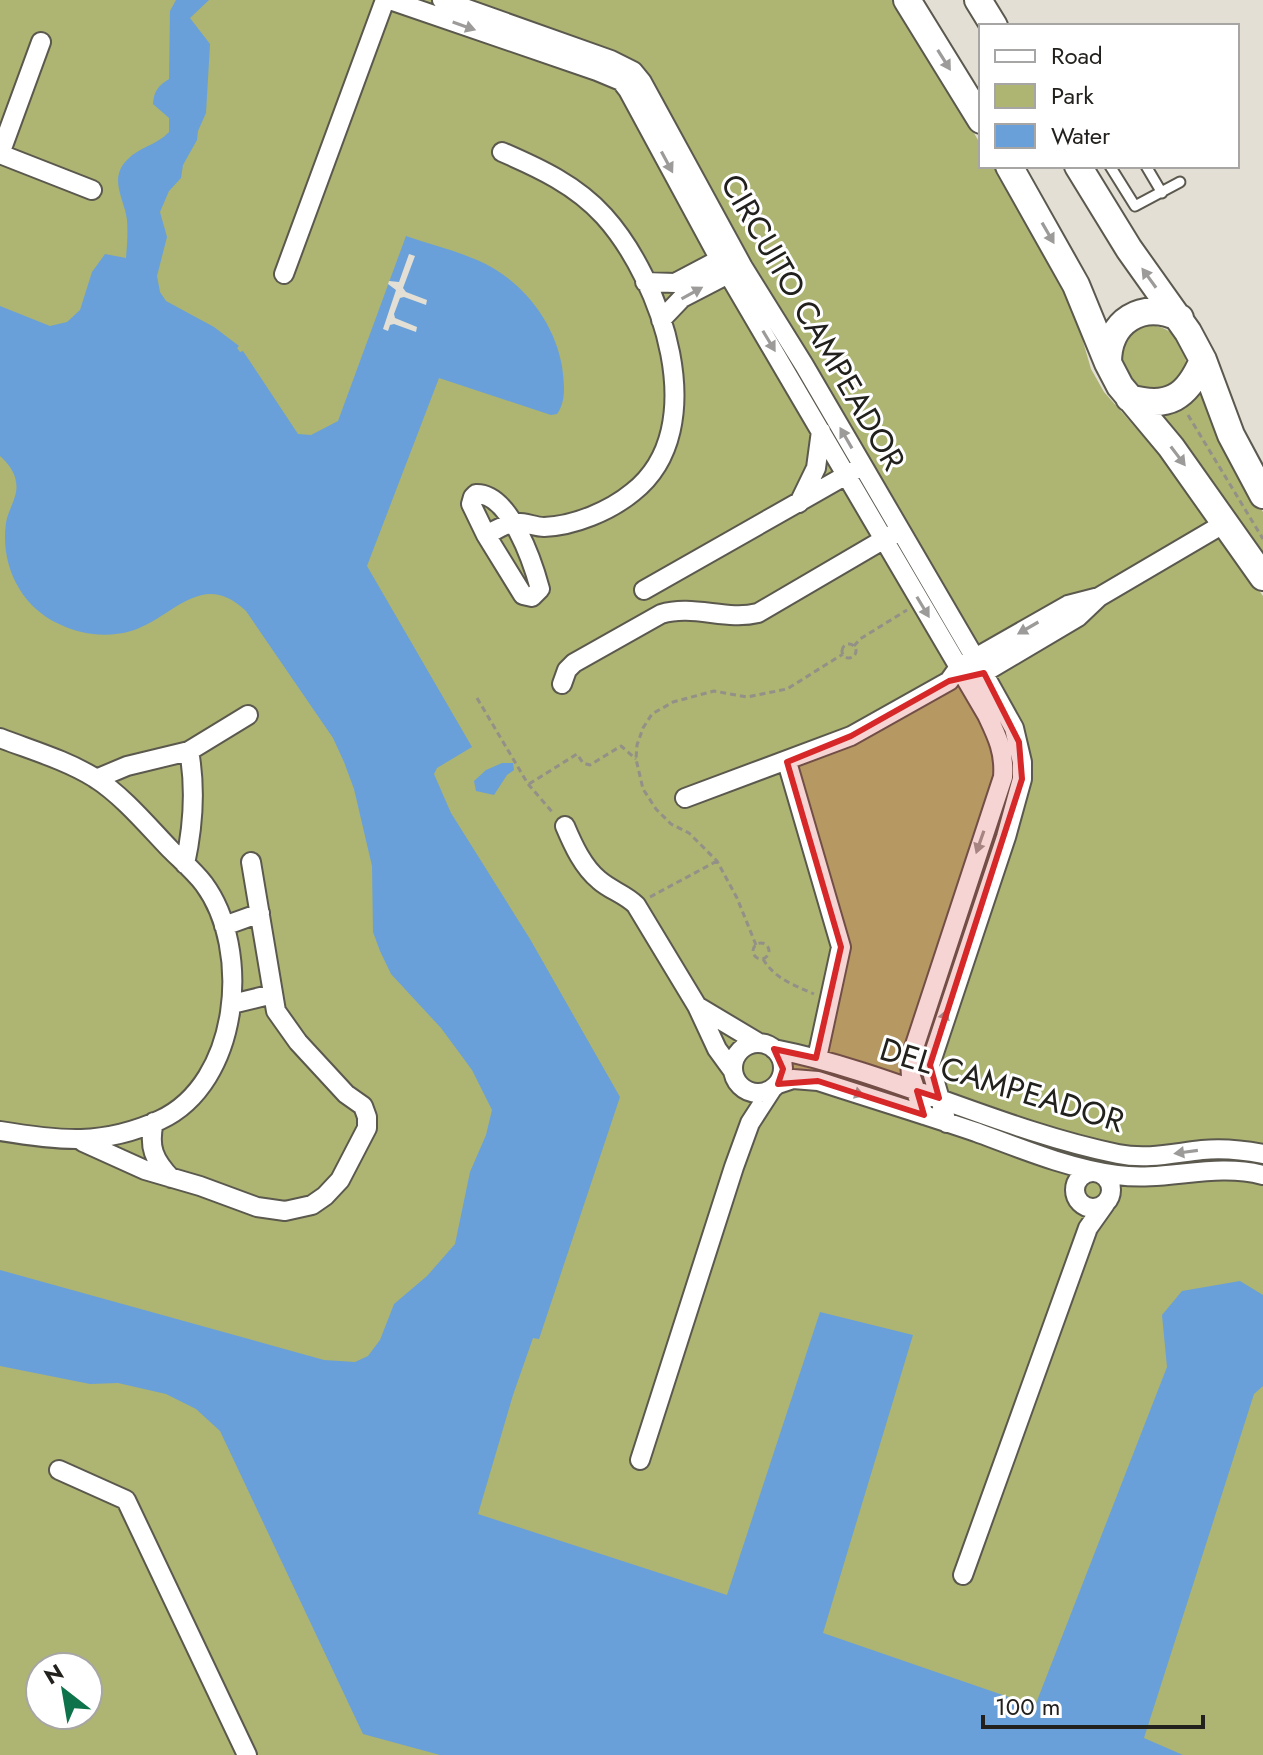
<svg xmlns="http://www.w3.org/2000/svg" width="1263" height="1755" font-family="Jost,sans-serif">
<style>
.green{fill:#aeb472;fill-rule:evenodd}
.water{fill:#69a0d9}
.pier{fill:#e3dfd4}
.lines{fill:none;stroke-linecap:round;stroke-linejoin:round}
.lane-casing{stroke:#5b584e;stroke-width:13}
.street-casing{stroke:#5b584e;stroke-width:22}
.secondary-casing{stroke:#5b584e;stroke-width:30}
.path{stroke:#939088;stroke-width:3;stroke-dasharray:6 4;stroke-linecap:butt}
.lane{stroke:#fff;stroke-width:9}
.street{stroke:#fff;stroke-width:18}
.secondary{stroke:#fff;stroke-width:26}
.oneway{fill:#9c9b99}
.marked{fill:#d62828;fill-opacity:0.2;stroke:#d62828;stroke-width:6;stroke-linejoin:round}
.labels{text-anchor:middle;stroke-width:6;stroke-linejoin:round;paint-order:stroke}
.street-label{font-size:32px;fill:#23211d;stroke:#fff}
</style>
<rect width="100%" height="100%" fill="#e3dfd4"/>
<path class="green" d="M 0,0 L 895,0 L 981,145 L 981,166 L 993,166 L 1055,270 L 1073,307 L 1091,369 L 1104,392 L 1181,479 L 1263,596 L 1263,1755 L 0,1755 ZM 40,1667 L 88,1667 L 88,1715 L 40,1715 Z
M 1147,325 C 1191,326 1199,381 1164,390 C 1156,392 1145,390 1137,390 L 1122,375 L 1121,344 L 1135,329 Z
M 1199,387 L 1228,450 L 1263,512 L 1263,563 L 1154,409 Z"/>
<path class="water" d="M 176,0 L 209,0 L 190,18 L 210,44 L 206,113 L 198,131 L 197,140 L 183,165 L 181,178 L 169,191 L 160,212 L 167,237 L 157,276 L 160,292 L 166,301 L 214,327 L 239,346 L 237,348 L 240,352 L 243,351 L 298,434 L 311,435 L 338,421 L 406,236 C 429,244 454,250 477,260 C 520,278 554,320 562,366 C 564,383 567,400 557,414 L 551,415 L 439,378 L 367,566 L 472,747 L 437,768 L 434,774 L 451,813 L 530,939 L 620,1097 L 539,1339 L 533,1338 L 513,1395 L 478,1514 L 727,1595 L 820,1312 L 913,1335 L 823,1633 L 1035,1706 L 1167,1367 L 1162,1315 L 1182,1291 L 1240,1281 L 1263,1295 L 1263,1386 L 1254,1394 L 1144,1738 L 1183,1755 L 440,1755 L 363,1734 L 220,1431 L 196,1409 L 166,1394 L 118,1383 L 90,1384 L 0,1366 L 0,1270 L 324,1360 L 355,1362 L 368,1356 L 380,1340 L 394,1304 L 427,1276 L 455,1244 L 470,1172 L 486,1135 L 492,1110 L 472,1070 L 441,1028 L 391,974 L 380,951 L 373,932 L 372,866 L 354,789 L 344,762 L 333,738 L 246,611 C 202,568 173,618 131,631 C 107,638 82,635 59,624 C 21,607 0,565 6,523 C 8,509 19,496 16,482 C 15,472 7,462 0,456 L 0,306 L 50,326 L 67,322 L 80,310 L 92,272 L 105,254 L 126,258 C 127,246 128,233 127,220 C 125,200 108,179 127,160 C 139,147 157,145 169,132 L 169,118 L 153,104 C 154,91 158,86 169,79 L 170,11 Z
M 502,763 L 513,763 L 514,770 L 507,775 L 494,795 L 476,791 L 474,781 L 486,770 Z"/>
<path class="pier" d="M 409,254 L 415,256 L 403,288 L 406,292 L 427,300 L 426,305 L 404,297 L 400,298 L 394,314 L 395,318 L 417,327 L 416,332 L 394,324 L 390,325 L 388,331 L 383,329 L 396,290 L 388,284 L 389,281 L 399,282 Z"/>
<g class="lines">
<defs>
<path id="lane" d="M 1110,166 L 1135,206 L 1180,182
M 1146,166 L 1162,193"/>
<path id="street" d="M 390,0 L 597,71 L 621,81 L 628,90 L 720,260 L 987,715 C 997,736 1005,752 1003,777 L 910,1060 L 911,1077 L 924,1115
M 442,0 L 611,60 L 633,71 L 642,82 L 743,267 L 804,365 L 975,658 L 1068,605 L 1099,597
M 0,154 L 41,42
M 0,154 L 92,190
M 284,274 L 385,0
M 645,282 L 675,283 L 728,255
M 661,320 L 682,298 L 738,269
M 476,494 C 510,493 533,563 540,589 L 532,597 L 523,595 L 486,535 L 471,504 L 473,497 Z
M 799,503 L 816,468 L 821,431
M 486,535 C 494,531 505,524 513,523 C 523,521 534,527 544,527 C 574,526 610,511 633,492 C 714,428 661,279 604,216 C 576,185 539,168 502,152
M 644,590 L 857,469
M 975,678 L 1078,617 L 1099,597 L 1225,523
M 562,684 L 567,670 L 574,663 L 661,614 C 693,604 726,621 758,613 L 893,534
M 0,738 C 31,750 66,760 95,778 C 123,796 147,825 170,849 C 181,860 194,871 204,884 C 252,949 240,1083 160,1120 C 103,1146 60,1141 0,1131
M 787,762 L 841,947 L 817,1058
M 96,779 L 127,766 L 189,751 L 248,715
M 685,798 L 851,736 L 949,681 L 959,667 L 975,658 L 1014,728 L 1022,762 L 1022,779 L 1006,837 L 930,1065 L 947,1123
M 565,826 C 573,845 583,867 599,880 C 610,890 625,894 636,905 L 697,1006 L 717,1049 L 733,1071
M 185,864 C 193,827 196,789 189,751
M 224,926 L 260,913
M 232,1004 L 273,994
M 697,1006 L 759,1043
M733 1068a25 25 0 1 1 50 0a25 25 0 1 1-50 0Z
M 774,1049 C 891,1072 1000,1130 1118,1154 C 1147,1160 1174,1153 1202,1150 C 1223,1148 1243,1150 1263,1154
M 778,1084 L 793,1079 L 818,1081 C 870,1098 923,1114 976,1132 C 1022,1149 1067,1168 1117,1175 C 1166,1182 1214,1162 1263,1175
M 154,1122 C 148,1147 154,1160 171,1178
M 83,1142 L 145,1170 L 200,1186 L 257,1207 L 285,1211 L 312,1205 L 325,1196 L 340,1180 L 367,1128 L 367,1117 L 363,1106 L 346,1094 L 298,1042 L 276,1011 L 251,862
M1075 1190a18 18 0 1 1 36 0a18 18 0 1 1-36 0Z
M 640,1460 L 734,1167 L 750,1123 L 772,1089
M 59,1470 L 126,1500 L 247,1755
M 963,1575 L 1088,1228 L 1105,1204"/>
<path id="secondary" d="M 907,0 L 981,120
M 978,0 L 994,26
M 1009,166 L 1076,285 L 1108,363 L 1120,386 L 1171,447 L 1263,577
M 1078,166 L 1129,249 L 1188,332 L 1203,360 L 1231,435 L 1263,495
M 1108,363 C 1108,321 1142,300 1180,318
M 1129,398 C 1168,409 1187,398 1203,360"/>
</defs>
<use href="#lane" class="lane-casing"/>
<use href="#street" class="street-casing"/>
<use href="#secondary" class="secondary-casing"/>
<path class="path" d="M 1188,415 L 1263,539
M842 651a7 7 0 1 1 14 0a7 7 0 1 1-14 0Z
M 854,646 L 860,639 L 907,610
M 477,698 L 528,784 L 554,814
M 529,784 L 577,754 L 583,763 L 590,765 L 621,746 L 636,759
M 650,897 L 717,861
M753 951a8 8 0 1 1 16 0a8 8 0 1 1-16 0Z
M 756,945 L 737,898 L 717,861 L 689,833 L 671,824 L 656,809 L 643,789 L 636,759 L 637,745 L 643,728 L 652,714 L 673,702 L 714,691 L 747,697 L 787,689 L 843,654
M 763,959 C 775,979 794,985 814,994"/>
<use href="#lane" class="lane"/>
<use href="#street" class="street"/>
<use href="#secondary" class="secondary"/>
</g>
<defs><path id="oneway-solid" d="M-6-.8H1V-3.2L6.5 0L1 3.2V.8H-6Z" transform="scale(2)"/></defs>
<g class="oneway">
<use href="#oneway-solid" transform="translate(464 26) rotate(19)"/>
<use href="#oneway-solid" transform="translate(944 60) rotate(58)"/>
<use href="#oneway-solid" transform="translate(667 162) rotate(62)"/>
<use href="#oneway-solid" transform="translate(1048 233) rotate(60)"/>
<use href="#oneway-solid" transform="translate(1149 278) rotate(-126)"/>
<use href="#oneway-solid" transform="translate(692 293) rotate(-29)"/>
<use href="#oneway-solid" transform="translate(769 341) rotate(59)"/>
<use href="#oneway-solid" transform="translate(846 438) rotate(-120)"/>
<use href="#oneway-solid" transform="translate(1178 456) rotate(53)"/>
<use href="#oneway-solid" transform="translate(923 607) rotate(59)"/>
<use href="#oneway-solid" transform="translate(1028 628) rotate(150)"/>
<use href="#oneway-solid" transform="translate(980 842) rotate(109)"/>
<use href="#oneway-solid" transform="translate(943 1021) rotate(-71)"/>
<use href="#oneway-solid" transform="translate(853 1092) rotate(18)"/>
<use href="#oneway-solid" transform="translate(1186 1152) rotate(172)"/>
</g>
<path class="marked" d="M 984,673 L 1019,742 L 1022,779 L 930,1065 L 939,1098 L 917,1091 L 924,1115 L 818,1081 L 778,1084 L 783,1069 L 774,1049 L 816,1058 L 841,947 L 787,762 L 851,736 L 949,681 Z"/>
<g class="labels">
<g class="street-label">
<text transform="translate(813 322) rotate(60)" y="11">CIRCUITO CAMPEADOR</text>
<text transform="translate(1002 1085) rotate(17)" y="11">DEL CAMPEADOR</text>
</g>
</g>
<rect x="979" y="24" width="260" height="144" fill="#ffffff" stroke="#a7a6a5" stroke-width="2"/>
<rect x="995" y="50" width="40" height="12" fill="#ffffff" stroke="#a7a6a5" stroke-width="2"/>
<text x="1051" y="64" font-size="24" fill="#23211d">Road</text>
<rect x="995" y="84" width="40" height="24" fill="#aeb472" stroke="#a7a6a5" stroke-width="2"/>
<text x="1051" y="104" font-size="24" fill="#23211d">Park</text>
<rect x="995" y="124" width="40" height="24" fill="#69a0d9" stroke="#a7a6a5" stroke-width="2"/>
<text x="1051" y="144" font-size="24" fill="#23211d">Water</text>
<g transform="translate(64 1691) rotate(329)"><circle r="38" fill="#ffffff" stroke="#a7a6a5" stroke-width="2"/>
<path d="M0-6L14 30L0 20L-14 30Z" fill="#0e734a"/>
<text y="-12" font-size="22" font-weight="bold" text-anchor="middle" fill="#23211d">N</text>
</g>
<path d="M983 1715v12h220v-12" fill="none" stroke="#23211d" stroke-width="4"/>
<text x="995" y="1715" font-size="24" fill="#23211d" stroke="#ffffff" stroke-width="6" paint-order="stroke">100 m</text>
</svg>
